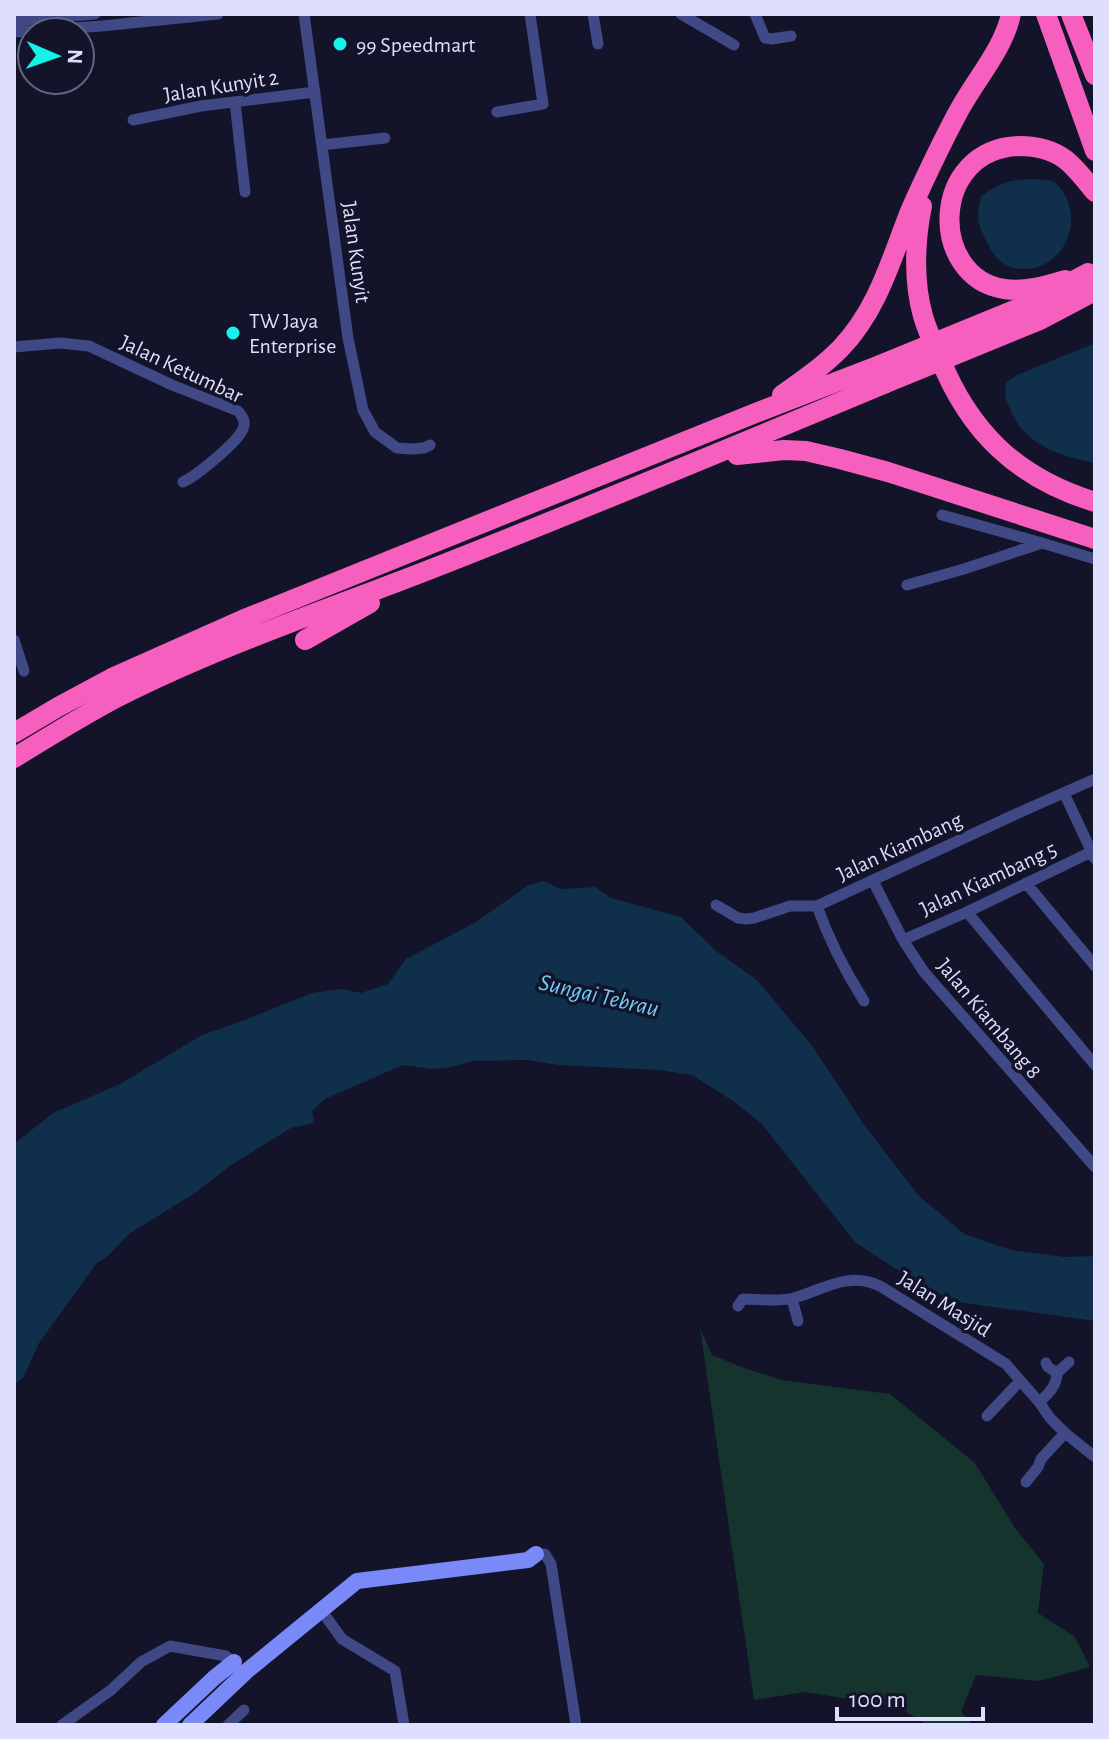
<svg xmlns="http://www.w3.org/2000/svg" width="1109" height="1739" font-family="'Alegreya Sans',sans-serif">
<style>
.green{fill:#16342e}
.water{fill:#102f4b}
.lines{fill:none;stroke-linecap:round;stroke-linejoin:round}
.street{stroke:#404886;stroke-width:11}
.secondary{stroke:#7a89f8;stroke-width:16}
.highway{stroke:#f65fbe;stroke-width:20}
.highway-bridge{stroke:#f65fbe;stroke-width:20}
.poi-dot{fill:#15f2e8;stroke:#13132a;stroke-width:3}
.labels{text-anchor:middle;stroke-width:7;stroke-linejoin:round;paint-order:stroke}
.poi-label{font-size:22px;fill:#dedffd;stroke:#13132a;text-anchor:start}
.street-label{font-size:22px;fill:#dedffd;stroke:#13132a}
.water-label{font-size:24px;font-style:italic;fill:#71cdf7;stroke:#13132a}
</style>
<rect width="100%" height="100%" fill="#13132a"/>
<path class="green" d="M 700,1328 L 712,1355 L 744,1368 L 781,1380 L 890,1394 L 975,1463 L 1015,1528 L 1044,1564 L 1038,1613 L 1075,1637 L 1090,1667 L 1040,1681 L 976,1675 L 961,1712 L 973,1725 L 927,1725 L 899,1707 L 805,1692 L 754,1700 Z"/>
<path class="water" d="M 1032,179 C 1038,180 1046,179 1051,181 C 1059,184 1063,192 1067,199 C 1081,232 1058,271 1021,269 C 1008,268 998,262 991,250 C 986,240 978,227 978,215 C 978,209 980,202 981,196 C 1000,183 1009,180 1032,179 Z
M 1095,343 L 1095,463 C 1063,457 1025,445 1012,413 C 1006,400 1004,397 1006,383 L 1017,375 Z
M 543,881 L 561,889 L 595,887 L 611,898 L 681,917 L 716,951 L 757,980 L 813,1047 L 865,1126 L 918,1195 L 964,1234 L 1011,1250 L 1064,1257 L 1095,1256 L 1095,1321 L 957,1302 L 923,1287 L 855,1242 L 761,1123 L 733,1101 L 692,1075 L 659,1070 L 559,1065 L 527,1060 L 474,1061 L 451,1067 L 432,1069 L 403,1065 L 325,1099 L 312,1111 L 314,1123 L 291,1128 L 230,1166 L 195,1193 L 129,1234 L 109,1255 L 96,1264 L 39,1343 L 23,1378 L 14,1385 L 14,1144 L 53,1113 L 120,1084 L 202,1035 L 245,1020 L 312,993 L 342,989 L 361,993 L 388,984 L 406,959 L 476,922 L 527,886 Z"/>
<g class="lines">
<path class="street" d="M 304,14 L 348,338 L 363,410 L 375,432 L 397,448 L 412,449 L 424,448 L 430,445
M 593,14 L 598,44
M 681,14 L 734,45
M 755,14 L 765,38 L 772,39 L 791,36
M 14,21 L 95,14
M 14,32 L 102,26 L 218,14
M 235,102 L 245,192
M 497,112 L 543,104 L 530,14
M 133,120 L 201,106 L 315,92
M 322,145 L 385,138
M 14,347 L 60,343 L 89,346 L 172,385 L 238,411 C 243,417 246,422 243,429 C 237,443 196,476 183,482
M 942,515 L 1042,543 L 1095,559
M 907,585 L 964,569 L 1042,543
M 14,640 L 24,671
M 1064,793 L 1095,859
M 873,881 L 903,940 L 924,972 L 1095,1167
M 1026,883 L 1095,966
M 716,905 L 738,918 L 746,919 L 754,918 L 790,906 L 817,906
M 967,912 L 1095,1065
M 903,940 L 967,912 L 1091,852
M 864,1001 C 845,971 829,940 817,906 L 1016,814 L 1095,779
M 792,1299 L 798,1321
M 738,1306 L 743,1299 C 759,1299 779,1302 794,1298 C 825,1289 848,1271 880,1286 L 1006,1364 L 1039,1402 L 1050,1418 L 1065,1433 L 1095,1457
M 1057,1373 L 1069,1362
M 1039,1402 C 1048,1395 1057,1386 1057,1373 L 1048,1367 L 1046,1363
M 987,1416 L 1020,1381
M 1026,1482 L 1038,1467 L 1041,1459 L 1065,1433
M 536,1554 L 545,1554 L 551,1564 L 576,1725
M 321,1610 L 342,1639 L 395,1671 L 404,1725
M 62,1725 L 111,1690 L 141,1662 L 170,1646 L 226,1656 L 237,1668
M 228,1725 L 244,1710"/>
<path class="secondary" d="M 164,1725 L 214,1678 L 234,1662
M 190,1725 L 248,1670 L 357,1581 L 528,1560 L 536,1554"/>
<path class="highway" d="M 1046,14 L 1095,151
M 1071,14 L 1095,75
M 922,206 C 915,240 913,281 923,316 C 927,330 933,343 939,356 C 969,432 1017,478 1095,502
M 1065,280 C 1045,286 1025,292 1004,289 C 928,277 930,149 1019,146 C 1036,146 1053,150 1066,160 C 1077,169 1086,181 1095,192
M 782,395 C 802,381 822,367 840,349 C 878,310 891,259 911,209 C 925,178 940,146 956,116 C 973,82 1003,51 1011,14
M 737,455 L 784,450 L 806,451 L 840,459 L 888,472 L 1095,539
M 305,640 L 370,603
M 14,733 L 58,707 L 112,678 L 247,618 L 758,412 L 880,365
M 14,758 C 48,737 82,716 118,697 C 217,647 323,611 426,571 C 580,511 733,447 886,383"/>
<path class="highway-bridge" d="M 880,365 L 1027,305 L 1088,273
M 886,383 L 1040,320 L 1095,291"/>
</g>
<g class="poi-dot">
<circle cx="340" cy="44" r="8"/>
<circle cx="233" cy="333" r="8"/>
</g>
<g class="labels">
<g class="poi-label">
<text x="356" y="52">99 Speedmart</text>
<text x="249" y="328">TW Jaya<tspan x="249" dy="25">Enterprise</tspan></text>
</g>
<g class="street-label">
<text transform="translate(221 85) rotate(-9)" y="8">Jalan Kunyit 2</text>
<text transform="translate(357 252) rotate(82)" y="8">Jalan Kunyit</text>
<text transform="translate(182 368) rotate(25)" y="8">Jalan Ketumbar</text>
<text transform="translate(899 846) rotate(-25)" y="8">Jalan Kiambang</text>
<text transform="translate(988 878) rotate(-25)" y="8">Jalan Kiambang 5</text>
<text transform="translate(990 1018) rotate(50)" y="8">Jalan Kiambang 8</text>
<text transform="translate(945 1303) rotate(32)" y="8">Jalan Masjid</text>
</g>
<g class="water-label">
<text transform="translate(599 995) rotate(13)" y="8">Sungai Tebrau</text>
</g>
</g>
<rect width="1109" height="1739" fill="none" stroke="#dedffd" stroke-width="32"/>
<g transform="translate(56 56) rotate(92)"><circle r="38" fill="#13132a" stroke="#64657e" stroke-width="2"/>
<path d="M0-6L14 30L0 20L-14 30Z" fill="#15f2e8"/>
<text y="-12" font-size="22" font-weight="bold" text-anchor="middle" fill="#dedffd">N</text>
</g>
<path d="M837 1707v12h146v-12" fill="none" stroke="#dedffd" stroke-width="4"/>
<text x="849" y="1707" font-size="24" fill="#dedffd" stroke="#13132a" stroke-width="6" paint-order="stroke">100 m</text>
</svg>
